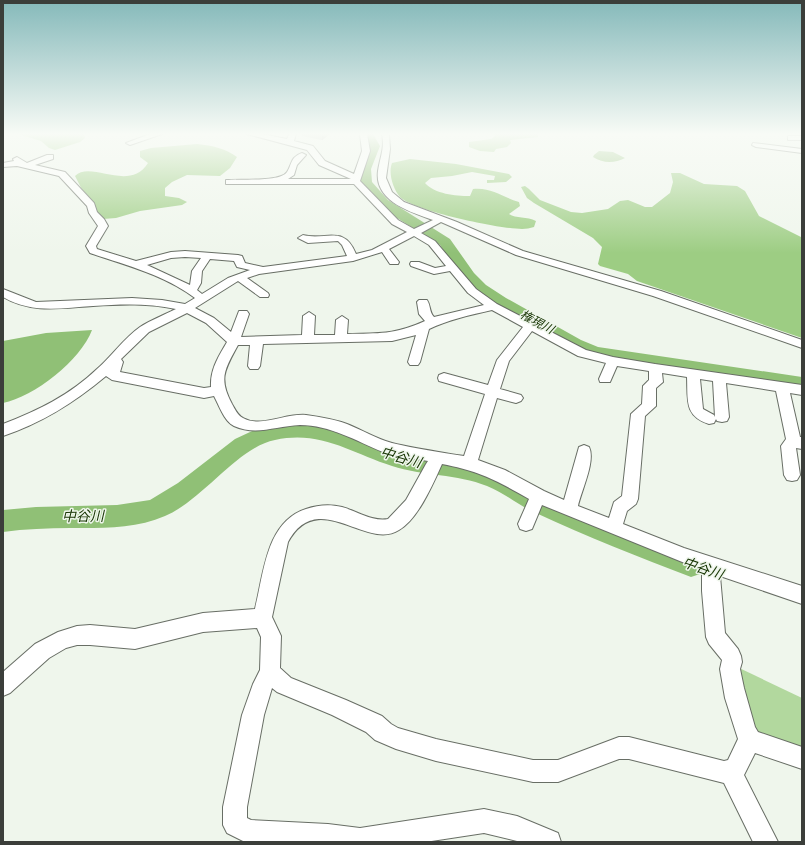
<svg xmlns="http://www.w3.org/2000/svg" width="805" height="845" font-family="'Fira Sans','Noto Sans JP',sans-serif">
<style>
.green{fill:#b2d89e}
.forest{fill:#9dcd83}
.water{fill:#90c076}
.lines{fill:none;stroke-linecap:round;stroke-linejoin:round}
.river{fill:#90c076;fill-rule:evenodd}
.minor-casing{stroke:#686e65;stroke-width:2}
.minor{fill:#fff;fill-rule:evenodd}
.wall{fill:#b0b5ad}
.shaded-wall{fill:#90948d}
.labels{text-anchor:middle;stroke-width:3;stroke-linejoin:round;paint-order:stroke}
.far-water-label{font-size:12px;font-style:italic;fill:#153300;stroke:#eff6ec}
.water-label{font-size:14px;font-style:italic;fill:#153300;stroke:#eff6ec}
</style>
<rect width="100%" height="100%" fill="#eff6ec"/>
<path class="green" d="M 735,666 L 802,698 L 802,749 L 750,730 Z"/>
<path class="forest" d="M 18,134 L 84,134 L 85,138 L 80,142 L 55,150 L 49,148 L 41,141 Z
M 494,134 L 538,134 L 538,137 L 510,140 L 511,143 L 507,147 L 496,149 L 494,152 L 480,151 L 469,147 L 469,142 L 491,139 L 495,136 Z
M 197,144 C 213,146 225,148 237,157 L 230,168 L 220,176 L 187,175 L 172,182 L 165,188 L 165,196 L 179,198 L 187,202 L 182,205 L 140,211 L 116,218 L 103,219 L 95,215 L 75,176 C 91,160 129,193 148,163 L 140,157 L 140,151 L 151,148 Z
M 410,159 L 456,164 L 509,174 L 512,177 L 506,182 L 487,183 L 487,180 L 494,180 L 495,176 L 472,172 L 452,176 L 431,178 L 425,183 C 435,194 455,196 470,196 L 473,189 C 491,187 502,197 519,202 L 520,206 L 509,214 C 516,219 527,216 536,221 L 534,227 C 530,228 526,229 522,229 C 500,229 414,211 400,197 C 393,189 388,173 392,163 Z
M 671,173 L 680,173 L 704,184 L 737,186 L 745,191 L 759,216 L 801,237 L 802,338 L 637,281 L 628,274 L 600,266 L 598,264 L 602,247 L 593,238 L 534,203 L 527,198 L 521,187 L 525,186 L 529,189 L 540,200 L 571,212 L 582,213 L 608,209 L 620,201 L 628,200 L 645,207 L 652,207 L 670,193 L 673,182 Z"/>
<path class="water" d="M 599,151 L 613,152 L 625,158 C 615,163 604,164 593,157 L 594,155 Z
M 92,330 C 81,360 34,397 3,403 L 3,341 L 46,333 Z"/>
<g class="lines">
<path class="river" d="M 363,134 L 373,134 L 380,146 L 371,169 L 372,182 L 388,200 L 450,239 L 474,273 L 486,285 L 506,298 L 581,340 L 598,347 L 802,377 L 802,391 L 630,365 L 587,356 L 569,348 L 494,306 L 474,291 L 462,279 L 440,245 L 378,206 L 360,182 L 359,169 L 368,146 Z
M 290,421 L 321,422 L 404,451 L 490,467 L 512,476 L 544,494 L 569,506 L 700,556 L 704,565 L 700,574 L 691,577 C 639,557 587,537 536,513 C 519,506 505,493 487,486 C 457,474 423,476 392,466 C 351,453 321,430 275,440 C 238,447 203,500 165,516 C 135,529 102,528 70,528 C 48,528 25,529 3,532 L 3,510 L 36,507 L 117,505 L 150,500 L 178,483 L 235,439 L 263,426 Z"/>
<defs>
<path id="minor" d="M 150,134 L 162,134 L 130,145 L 126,143 Z
M 247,134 L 262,134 L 287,139 L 289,134 L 296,134 L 294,141 L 313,146 L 325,161 L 354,174 L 362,151 L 360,134 L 367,134 L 370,151 L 360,181 L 398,220 L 414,229 L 433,220 C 410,212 374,201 378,171 C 380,157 385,148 382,134 L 389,134 L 390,149 L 386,178 L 392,192 L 404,202 L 457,222 L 523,251 L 661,291 L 802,340 L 802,348 L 653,296 L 516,255 L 441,222 L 421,233 L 435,241 L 476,289 L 497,304 L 586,350 L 613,357 L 655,364 L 802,385 L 802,395 L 790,393 L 800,437 L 802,437 L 802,449 L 796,448 L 800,475 L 797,480 L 792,481 L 787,480 L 784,475 L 781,446 L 786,439 L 776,391 L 726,383 L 729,417 L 727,421 L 722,422 L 717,421 L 715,417 L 713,381 L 700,379 L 703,409 L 714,415 L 716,419 L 714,423 L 709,424 C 684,416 688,400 687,377 L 662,373 L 663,382 L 656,388 L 656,406 L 645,416 L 638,499 L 636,504 L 627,511 L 623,524 L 684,548 L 802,586 L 802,604 L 720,576 L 725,633 L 738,649 L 741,656 L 742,662 L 740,669 L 744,688 L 755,727 L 758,732 L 802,747 L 802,769 L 755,753 L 744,775 L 778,842 L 753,842 L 724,783 L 629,759 L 619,759 L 558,782 L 533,782 L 436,761 L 396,749 L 375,740 L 366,732 L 332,715 L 277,692 L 272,688 L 264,715 L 247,807 L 247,818 L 251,820 L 328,824 L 360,828 L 484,809 L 517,816 L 558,833 L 561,842 L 521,842 L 484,833 L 425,842 L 245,842 L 227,833 L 223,825 L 223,807 L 242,715 L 253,684 L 260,670 L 261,637 L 257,628 L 203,632 L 135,649 L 90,645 L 77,645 L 66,648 L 49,658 L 10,693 L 3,696 L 3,672 L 35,644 L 58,632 L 77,626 L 90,625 L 135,629 L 203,613 L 255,609 C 264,573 266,522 306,509 C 318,505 329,504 342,507 C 357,511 372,522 388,519 L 406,500 L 426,464 L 428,461 C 413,458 397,457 383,452 C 356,441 330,425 300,425 C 276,426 256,436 234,426 C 224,421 219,405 214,396 L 204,398 L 112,380 L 106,376 C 75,402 42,423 3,436 L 3,424 C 37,411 70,395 97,369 C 112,356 124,338 140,327 C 151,320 164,315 176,309 C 149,303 121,304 93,306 C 61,308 32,314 3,297 L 3,289 L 36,302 L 132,298 L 162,300 L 185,304 L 195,298 C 165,275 125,265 90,253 L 86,246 L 98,226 L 89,213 L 87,206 L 59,176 L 17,166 L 3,167 L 3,163 L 14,161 L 13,159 L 17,157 L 27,163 L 47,155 L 53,155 L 53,159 L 35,165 L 65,172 L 94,203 L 97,212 L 104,219 L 108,226 L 96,246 L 97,249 L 136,261 L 171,252 L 185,251 L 238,255 L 242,256 L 245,263 L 263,267 L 347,256 L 342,245 L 338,241 L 308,243 L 298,238 L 303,235 C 326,241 344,224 356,254 L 372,250 L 407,232 L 392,224 L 354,184 L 226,184 L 226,180 L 229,180 C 241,179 281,182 287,172 C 292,165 290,157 302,153 L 306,155 L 297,165 L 294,175 L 288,179 L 351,179 L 319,165 L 307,150 ZM 414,236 L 429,245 L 446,266 L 435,268 L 419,262 L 411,262 L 410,264 L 411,266 L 434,274 L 450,271 L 468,293 L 484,305 L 434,317 C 429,312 431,306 427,300 L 419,300 L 417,302 L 419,314 L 425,321 C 394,335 379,333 347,334 L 348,320 L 342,316 L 336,320 L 335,335 L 314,335 L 315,316 L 309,312 L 303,316 L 302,335 L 241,337 L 249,314 L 247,311 L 239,311 L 231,332 L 214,318 L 195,308 L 238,281 L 260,297 L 268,297 L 269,295 L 268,293 L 247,278 L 259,274 L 353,261 L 382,252 L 390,264 L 398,264 L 399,262 L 389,249 ZM 185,257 L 201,258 L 192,271 L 190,285 L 147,265 L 171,258 ZM 210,259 L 234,261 L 237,267 L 250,270 L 228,278 L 202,294 L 197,290 L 201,283 L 202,271 ZM 492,310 L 523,327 L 497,360 L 488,385 L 444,373 L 439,375 L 438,378 L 439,381 L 485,394 L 464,456 C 440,452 416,449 392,443 C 377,439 362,430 347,424 C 334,419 320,417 306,415 C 286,413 261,428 243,418 C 237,415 235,409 232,404 C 218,378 225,369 238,345 L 250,345 L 248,366 L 250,369 L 258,369 L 260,366 L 263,344 L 392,341 L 416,335 L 408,362 L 410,365 L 418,365 L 420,362 L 429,329 C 448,320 470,315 492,310 ZM 187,313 L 206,323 L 227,342 C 219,356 210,369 211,387 L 204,388 L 120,372 L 123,362 L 121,359 L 149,332 ZM 532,331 L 578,356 L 606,363 L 599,379 L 600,382 L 610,382 L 617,366 L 649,371 L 649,380 L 643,386 L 642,404 L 631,414 L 622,496 L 614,502 L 609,518 L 578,506 C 581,491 596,461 589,447 L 584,445 L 579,447 L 564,500 L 544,491 L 505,470 L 478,460 L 497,398 L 516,403 L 521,401 L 523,398 L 521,395 L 500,389 L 509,361 ZM 442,464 C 479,471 496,480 529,499 L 518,524 L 520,529 L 526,531 L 532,529 L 542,505 L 702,570 L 702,591 L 706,637 L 709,644 L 722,660 L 720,669 L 725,698 L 738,739 L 728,760 L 724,761 L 629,737 L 619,737 L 558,760 L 533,760 L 436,739 L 398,728 L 391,724 L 382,716 L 346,700 L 291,678 L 280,668 L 281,636 L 272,617 L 288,542 C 318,487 366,551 399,530 C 418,519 433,484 442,464 Z
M 788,136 L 802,136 L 802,140 L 788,140 Z
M 753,143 L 802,149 L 802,153 L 756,147 L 752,145 Z"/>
</defs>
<use href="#minor" class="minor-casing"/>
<use href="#minor" class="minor"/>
</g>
<path class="wall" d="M 302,134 L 330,134 L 322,140 L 302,136 Z"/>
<path class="shaded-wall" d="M 322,134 L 330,134 L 322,140 Z"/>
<linearGradient id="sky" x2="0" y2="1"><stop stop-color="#85b9ba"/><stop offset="0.53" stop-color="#f8fbf6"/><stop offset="1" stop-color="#f8fbf6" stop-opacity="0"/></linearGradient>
<rect width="805" height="253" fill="url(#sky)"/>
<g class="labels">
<g class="far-water-label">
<text transform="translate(537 322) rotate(28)" y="4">権現川</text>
</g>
<g class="water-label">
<text transform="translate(401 457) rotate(16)" y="5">中谷川</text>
<text transform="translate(83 516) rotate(-1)" y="5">中谷川</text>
<text transform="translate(703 568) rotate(19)" y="5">中谷川</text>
</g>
</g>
<rect width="805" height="845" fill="none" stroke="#3b3e3a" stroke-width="8"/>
</svg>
